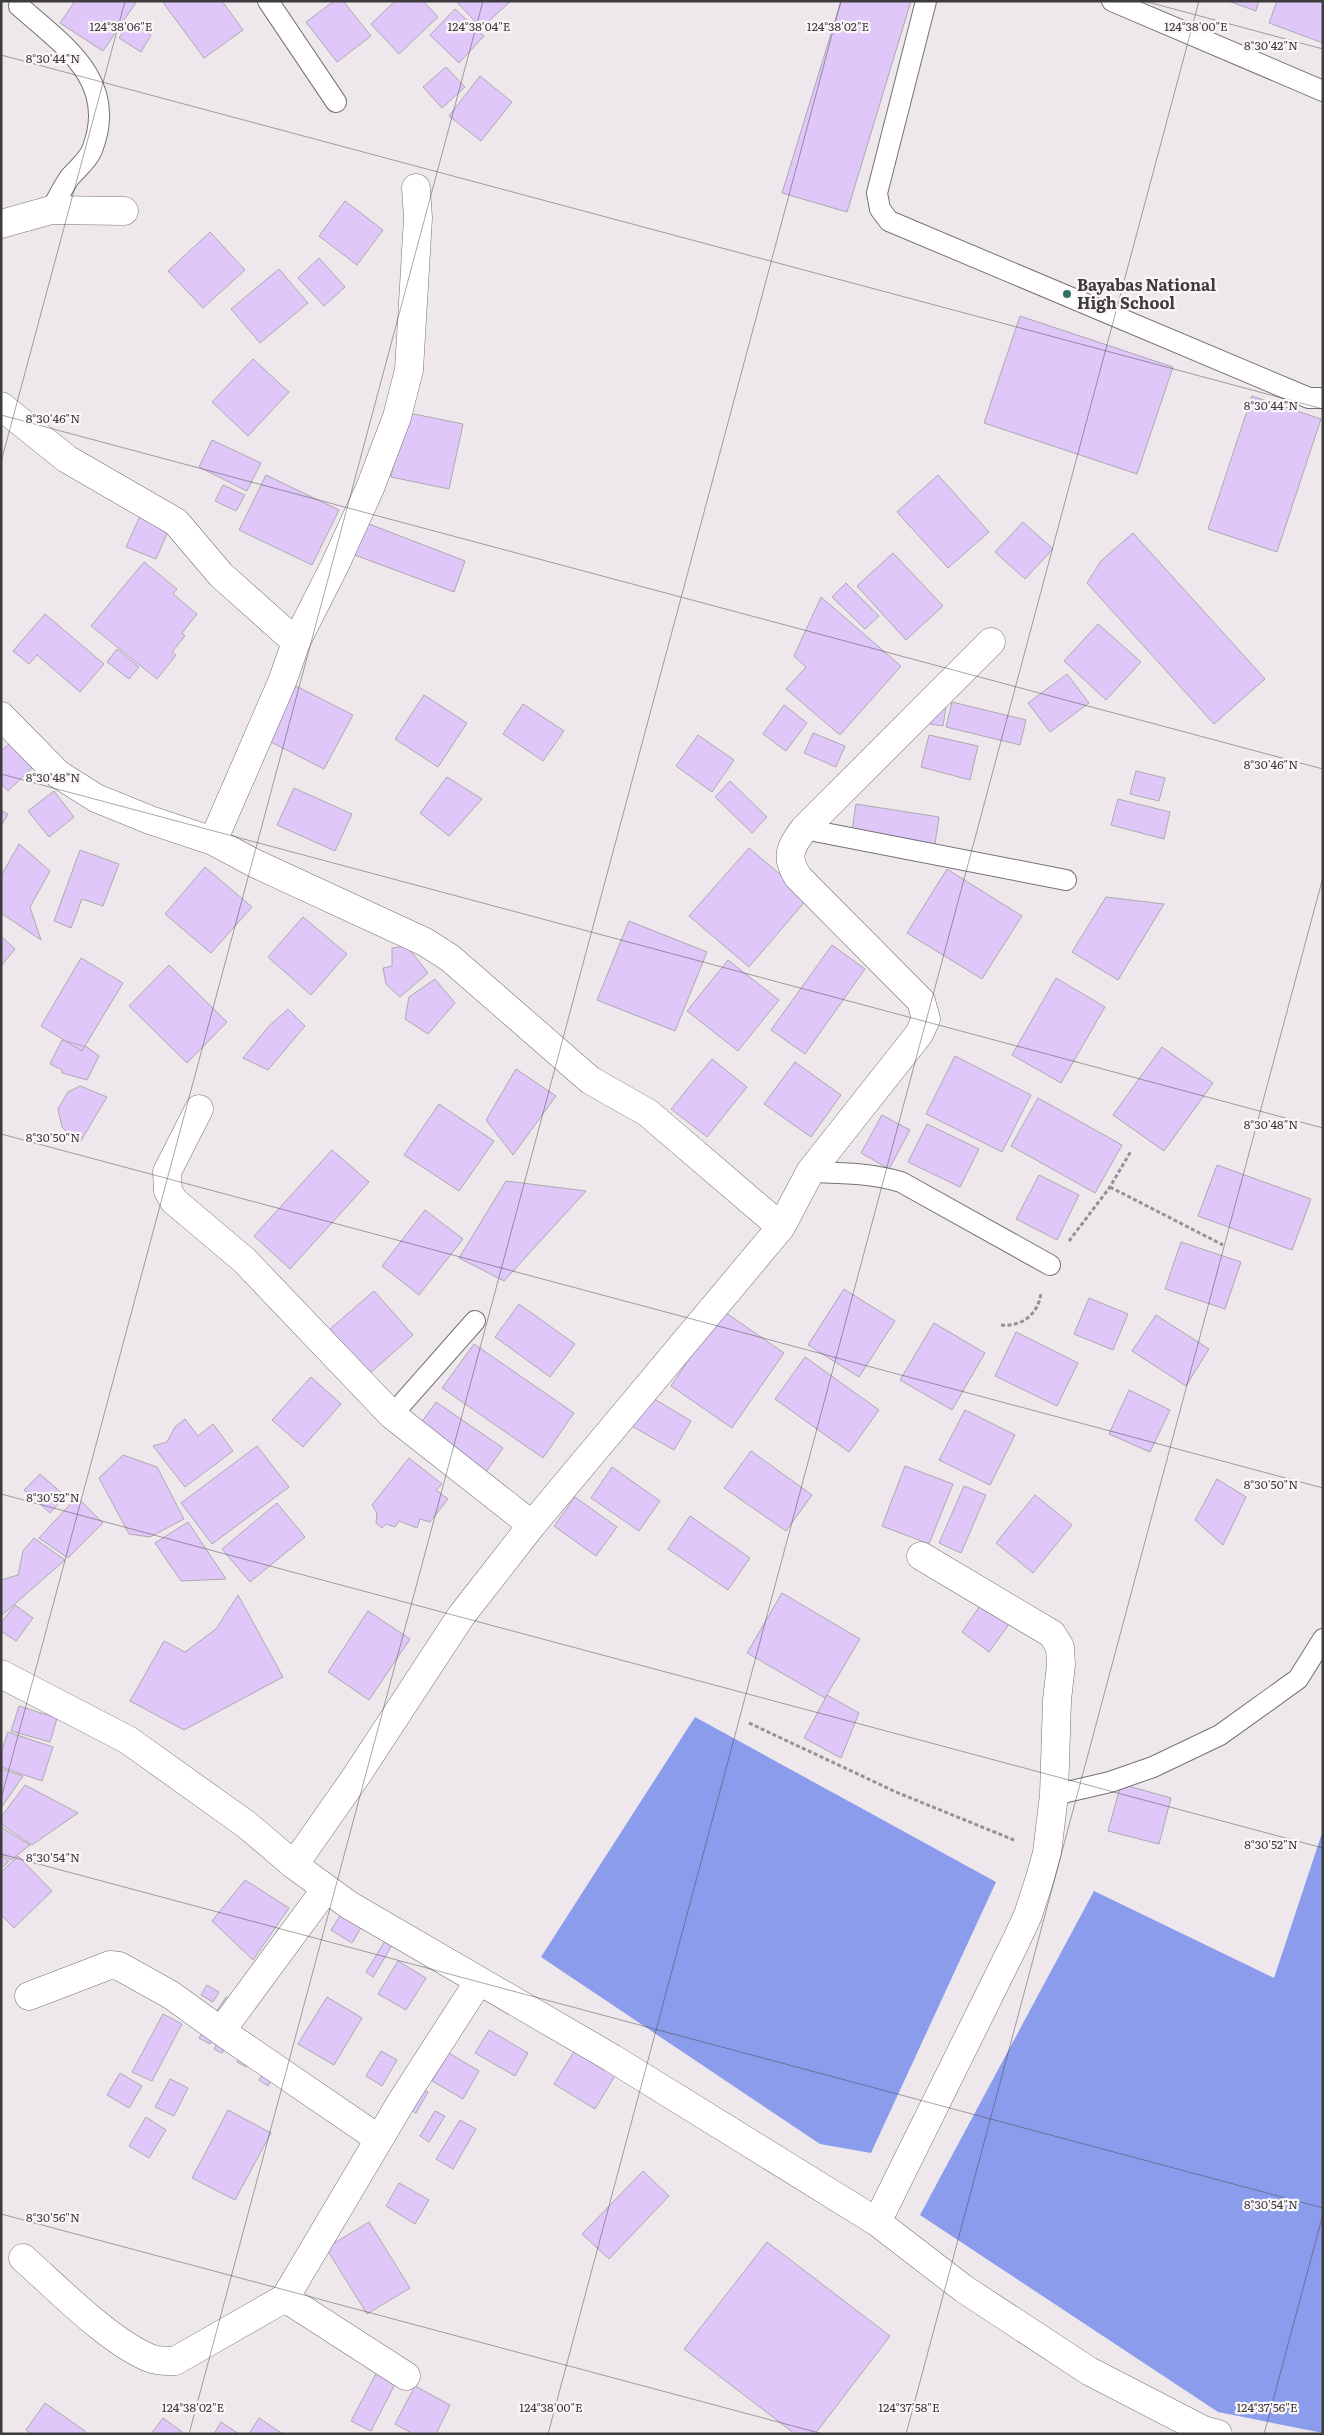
<svg xmlns="http://www.w3.org/2000/svg" width="1324" height="2435" font-family="Literata,serif">
<style>
.water{fill:#8b9ced}
.building{fill:#dfc7f9;stroke:#adaaaf}
.lines{fill:none;stroke-linecap:round;stroke-linejoin:round}
.lane-casing{stroke:#777275;stroke-width:22}
.street-casing{stroke:#777275;stroke-width:29}
.secondary-casing{stroke:#777275;stroke-width:29}
.path{stroke:#959194;stroke-width:3;stroke-dasharray:4 2.5;stroke-linecap:butt}
.lane{stroke:#fff;stroke-width:20}
.street{stroke:#fff;stroke-width:28}
.secondary{stroke:#fff;stroke-width:28}
.ticks{fill:none;stroke:#3d3b3c;stroke-width:1;stroke-opacity:0.45}
.poi-dot{fill:#307365;stroke:#fbf6f9;stroke-width:2}
.labels{text-anchor:middle;stroke-width:4.5;stroke-linejoin:round;paint-order:stroke}
.poi-label{font-size:16px;font-weight:bold;fill:#3d3b3c;stroke:#fbf6f9;text-anchor:start}
.ticks-label{font-size:12px;text-anchor:middle;fill:#3d3b3c;stroke:#fbf6f9;stroke-width:4.5;stroke-linejoin:round;paint-order:stroke}
</style>
<rect width="100%" height="100%" fill="#eee8ec"/>
<path class="water" d="M 695,1717 L 996,1882 L 871,2153 L 820,2144 L 541,1957 Z
M 1323,1830 L 1323,2433 L 1218,2412 L 920,2215 L 1094,1891 L 1274,1978 Z"/>
<path class="building" d="M 75,1 L 137,1 L 103,51 L 60,23 Z
M 162,1 L 222,1 L 243,30 L 204,58 Z
M 334,1 L 343,1 L 371,36 L 337,62 L 306,22 Z
M 395,1 L 423,1 L 438,17 L 399,54 L 371,24 Z
M 456,1 L 511,1 L 481,28 Z
M 841,1 L 911,1 L 847,212 L 782,193 Z
M 1228,1 L 1259,1 L 1256,11 Z
M 1277,1 L 1323,1 L 1323,43 L 1269,23 Z
M 455,9 L 484,36 L 459,63 L 430,35 Z
M 130,21 L 151,35 L 141,52 L 119,38 Z
M 446,67 L 465,87 L 442,108 L 423,87 Z
M 480,76 L 512,102 L 481,141 L 449,116 Z
M 345,201 L 383,230 L 357,265 L 319,236 Z
M 210,232 L 245,270 L 203,308 L 168,271 Z
M 319,258 L 345,287 L 324,306 L 298,278 Z
M 279,269 L 308,303 L 260,343 L 231,309 Z
M 1020,316 L 1173,367 L 1137,474 L 984,423 Z
M 253,359 L 289,392 L 248,436 L 212,402 Z
M 1252,396 L 1321,419 L 1277,552 L 1208,529 Z
M 404,412 L 463,424 L 449,489 L 391,477 Z
M 212,440 L 261,463 L 247,491 L 199,467 Z
M 266,475 L 339,510 L 312,565 L 239,530 Z
M 938,475 L 989,532 L 948,568 L 897,512 Z
M 223,485 L 245,495 L 236,511 L 215,501 Z
M 141,514 L 170,527 L 156,559 L 126,547 Z
M 364,522 L 465,561 L 454,592 L 352,554 Z
M 1023,522 L 1053,549 L 1025,579 L 995,552 Z
M 1133,533 L 1265,679 L 1214,724 L 1087,583 L 1101,561 Z
M 893,553 L 943,606 L 906,640 L 857,586 Z
M 144,562 L 177,589 L 173,594 L 197,614 L 182,633 L 185,636 L 172,652 L 176,655 L 157,679 L 91,626 Z
M 846,583 L 879,616 L 865,629 L 832,597 Z
M 821,597 L 901,666 L 840,735 L 786,689 L 806,667 L 794,656 Z
M 45,614 L 104,664 L 80,692 L 37,655 L 29,664 L 13,651 Z
M 1098,624 L 1141,662 L 1106,700 L 1064,661 Z
M 117,649 L 139,667 L 129,679 L 107,662 Z
M 1067,674 L 1089,703 L 1050,732 L 1028,703 Z
M 294,685 L 353,715 L 324,769 L 265,739 Z
M 424,695 L 467,723 L 438,767 L 395,739 Z
M 952,702 L 1026,720 L 1020,745 L 946,727 Z
M 523,704 L 564,731 L 543,761 L 503,734 Z
M 784,705 L 807,723 L 786,751 L 763,734 Z
M 934,705 L 946,707 L 943,726 L 930,724 Z
M 813,733 L 845,746 L 836,767 L 804,753 Z
M 698,735 L 734,760 L 712,792 L 676,766 Z
M 929,735 L 978,746 L 970,780 L 921,767 Z
M 18,736 L 40,760 L 8,791 L 1,784 L 1,751 Z
M 1136,771 L 1165,778 L 1159,801 L 1130,794 Z
M 447,777 L 482,799 L 449,836 L 420,813 Z
M 730,781 L 767,817 L 752,833 L 715,797 Z
M 294,788 L 352,814 L 335,851 L 277,825 Z
M 54,791 L 74,817 L 49,837 L 28,811 Z
M 1118,799 L 1170,812 L 1164,839 L 1111,825 Z
M 856,804 L 939,817 L 935,844 L 852,830 Z
M 1,810 L 8,814 L 1,826 Z
M 19,844 L 50,871 L 30,907 L 41,940 L 1,913 L 1,876 Z
M 749,848 L 808,898 L 749,967 L 689,916 Z
M 80,850 L 119,864 L 103,906 L 82,899 L 71,928 L 54,921 Z
M 205,867 L 252,907 L 211,953 L 165,914 Z
M 947,869 L 1022,916 L 982,979 L 907,933 Z
M 1106,897 L 1164,904 L 1118,980 L 1072,952 Z
M 303,917 L 347,954 L 311,995 L 268,957 Z
M 629,921 L 707,952 L 675,1031 L 597,1000 Z
M 1,936 L 15,949 L 1,966 Z
M 832,945 L 865,969 L 805,1054 L 771,1030 Z
M 407,946 L 428,973 L 400,997 L 386,984 L 383,968 L 392,966 L 392,948 Z
M 81,958 L 123,983 L 82,1051 L 41,1026 Z
M 728,960 L 779,1000 L 738,1051 L 687,1011 Z
M 169,965 L 227,1022 L 187,1063 L 129,1006 Z
M 1056,978 L 1105,1007 L 1061,1083 L 1012,1055 Z
M 435,979 L 455,1003 L 428,1034 L 405,1019 L 409,997 Z
M 288,1009 L 305,1026 L 268,1070 L 243,1058 L 268,1027 Z
M 62,1040 L 87,1047 L 99,1056 L 87,1080 L 62,1073 L 62,1070 L 50,1064 Z
M 1162,1047 L 1213,1083 L 1164,1151 L 1113,1115 Z
M 955,1056 L 1031,1095 L 1002,1152 L 926,1114 Z
M 712,1059 L 747,1087 L 707,1137 L 671,1109 Z
M 795,1062 L 841,1095 L 811,1137 L 764,1104 Z
M 516,1069 L 556,1096 L 513,1155 L 486,1120 Z
M 80,1086 L 107,1097 L 79,1144 L 62,1127 L 58,1109 L 68,1092 Z
M 1038,1098 L 1122,1145 L 1095,1193 L 1011,1146 Z
M 439,1104 L 494,1141 L 459,1191 L 404,1155 Z
M 882,1115 L 910,1130 L 889,1169 L 861,1153 Z
M 927,1124 L 979,1149 L 960,1187 L 908,1162 Z
M 332,1150 L 369,1182 L 290,1269 L 254,1236 Z
M 1217,1165 L 1311,1199 L 1292,1250 L 1198,1216 Z
M 1039,1175 L 1079,1195 L 1057,1240 L 1016,1219 Z
M 506,1181 L 586,1191 L 504,1281 L 459,1258 Z
M 425,1210 L 463,1239 L 419,1295 L 382,1266 Z
M 1181,1242 L 1241,1262 L 1225,1309 L 1165,1289 Z
M 844,1289 L 895,1321 L 859,1377 L 808,1345 Z
M 374,1291 L 413,1335 L 369,1374 L 330,1329 Z
M 1089,1298 L 1128,1314 L 1113,1350 L 1074,1334 Z
M 519,1304 L 575,1344 L 550,1377 L 495,1337 Z
M 722,1310 L 784,1353 L 732,1428 L 671,1386 Z
M 1156,1315 L 1209,1349 L 1186,1386 L 1132,1351 Z
M 934,1323 L 985,1353 L 952,1410 L 900,1380 Z
M 1016,1332 L 1078,1363 L 1057,1406 L 995,1376 Z
M 474,1344 L 574,1413 L 543,1458 L 442,1388 Z
M 805,1357 L 879,1410 L 849,1452 L 775,1399 Z
M 311,1377 L 341,1404 L 303,1447 L 272,1420 Z
M 1129,1390 L 1170,1410 L 1150,1452 L 1109,1434 Z
M 646,1394 L 691,1421 L 674,1450 L 628,1424 Z
M 436,1402 L 503,1448 L 483,1476 L 416,1430 Z
M 965,1410 L 1015,1435 L 990,1485 L 939,1460 Z
M 185,1419 L 198,1436 L 213,1424 L 233,1451 L 185,1487 L 153,1446 L 167,1442 L 175,1427 Z
M 257,1446 L 289,1487 L 212,1544 L 181,1503 Z
M 751,1451 L 812,1495 L 786,1531 L 724,1488 Z
M 123,1455 L 157,1467 L 184,1519 L 150,1537 L 129,1534 L 99,1478 Z
M 409,1458 L 442,1484 L 436,1490 L 448,1499 L 430,1522 L 420,1519 L 417,1528 L 399,1521 L 395,1527 L 386,1524 L 382,1528 L 376,1523 L 377,1513 L 372,1505 Z
M 905,1466 L 953,1484 L 929,1544 L 882,1526 Z
M 612,1467 L 660,1501 L 639,1531 L 591,1498 Z
M 40,1474 L 65,1496 L 50,1513 L 24,1490 Z
M 1217,1479 L 1246,1497 L 1223,1545 L 1195,1520 Z
M 964,1486 L 986,1495 L 961,1553 L 939,1543 Z
M 1035,1495 L 1072,1525 L 1033,1573 L 996,1543 Z
M 77,1497 L 103,1523 L 68,1558 L 39,1538 Z
M 575,1497 L 617,1527 L 596,1556 L 554,1526 Z
M 277,1503 L 305,1537 L 250,1582 L 222,1549 Z
M 690,1516 L 750,1558 L 728,1590 L 668,1549 Z
M 188,1522 L 226,1579 L 181,1581 L 155,1543 Z
M 34,1538 L 65,1560 L 1,1616 L 1,1580 L 18,1575 L 23,1551 Z
M 782,1593 L 860,1639 L 825,1698 L 747,1653 Z
M 238,1595 L 283,1677 L 184,1730 L 130,1701 L 164,1641 L 185,1652 L 216,1629 Z
M 984,1600 L 1012,1620 L 989,1652 L 962,1632 Z
M 15,1605 L 33,1618 L 16,1641 L 1,1631 L 1,1623 Z
M 368,1611 L 410,1639 L 369,1700 L 328,1672 Z
M 827,1695 L 859,1713 L 841,1758 L 804,1738 Z
M 19,1706 L 57,1718 L 50,1742 L 11,1731 Z
M 8,1732 L 53,1747 L 42,1781 L 1,1767 L 1,1752 Z
M 1,1769 L 23,1776 L 1,1808 Z
M 1121,1784 L 1171,1798 L 1159,1844 L 1108,1831 Z
M 25,1785 L 78,1813 L 32,1845 L 1,1824 L 1,1817 Z
M 1,1827 L 30,1845 L 11,1860 L 1,1853 Z
M 1,1855 L 9,1861 L 1,1869 Z
M 18,1856 L 52,1891 L 14,1928 L 1,1915 L 1,1872 Z
M 245,1880 L 289,1908 L 253,1960 L 212,1921 Z
M 341,1914 L 362,1926 L 352,1943 L 331,1930 Z
M 390,1933 L 397,1937 L 373,1977 L 366,1972 Z
M 398,1961 L 426,1978 L 406,2010 L 378,1994 Z
M 207,1985 L 219,1992 L 213,2002 L 201,1995 Z
M 226,1997 L 237,2004 L 228,2018 L 217,2011 Z
M 327,1997 L 362,2018 L 334,2065 L 298,2044 Z
M 163,2014 L 182,2024 L 152,2081 L 132,2072 Z
M 207,2024 L 218,2031 L 210,2044 L 199,2038 Z
M 489,2030 L 528,2053 L 515,2076 L 475,2053 Z
M 223,2034 L 231,2038 L 222,2053 L 214,2049 Z
M 575,2050 L 616,2074 L 595,2109 L 554,2084 Z
M 381,2051 L 397,2060 L 382,2086 L 366,2076 Z
M 449,2053 L 479,2071 L 463,2099 L 432,2081 Z
M 241,2055 L 250,2060 L 246,2067 L 237,2062 Z
M 265,2071 L 274,2076 L 268,2086 L 259,2080 Z
M 120,2073 L 142,2086 L 129,2108 L 107,2095 Z
M 170,2079 L 188,2088 L 174,2116 L 155,2107 Z
M 421,2088 L 428,2092 L 416,2113 L 408,2109 Z
M 228,2110 L 271,2133 L 235,2200 L 192,2178 Z
M 435,2111 L 445,2116 L 429,2142 L 420,2136 Z
M 146,2117 L 166,2130 L 149,2158 L 129,2146 Z
M 460,2120 L 476,2129 L 453,2169 L 436,2159 Z
M 643,2171 L 669,2196 L 609,2259 L 582,2234 Z
M 399,2183 L 429,2200 L 415,2224 L 386,2206 Z
M 369,2222 L 410,2288 L 367,2314 L 326,2248 Z
M 767,2242 L 890,2336 L 815,2434 L 795,2434 L 684,2349 Z
M 378,2370 L 397,2380 L 371,2431 L 351,2421 Z
M 415,2386 L 450,2405 L 436,2434 L 413,2434 L 395,2424 Z
M 45,2403 L 85,2431 L 84,2434 L 32,2434 L 26,2430 Z
M 163,2418 L 185,2434 L 151,2434 Z
M 259,2418 L 283,2434 L 249,2434 Z
M 221,2422 L 239,2434 L 214,2434 Z"/>
<g class="lines">
<defs>
<path id="lane" d="M 268,1 L 336,102
M 926,1 L 877,193 L 880,209 L 889,221 L 1309,398 L 1323,398
M 1112,1 L 1323,91
M 19,6 C 65,46 119,82 92,150 C 88,160 77,169 70,177 C 63,187 57,199 51,210
M 804,829 L 1066,880
M 810,1172 C 842,1173 871,1173 901,1182 L 1050,1265
M 392,1415 L 475,1321
M 1054,1795 L 1110,1782 L 1153,1767 L 1220,1735 L 1298,1679 L 1323,1639"/>
<path id="street" d="M 1,224 L 51,210 L 124,211
M 1,406 L 67,459 L 176,522 L 221,575 L 296,642
M 1,716 L 58,774 L 96,798 L 150,820 L 213,841 L 254,863 L 425,942 L 450,958 L 590,1080 L 648,1113 L 781,1227
M 213,841 L 282,682 L 296,642 L 334,567 L 370,488 L 397,417 L 409,370 L 418,218 L 416,188
M 199,1109 L 167,1172 L 168,1191 L 174,1201 L 244,1260 L 392,1415 L 532,1525
M 294,1865 L 357,1775 L 461,1616 L 532,1525 L 781,1227 L 810,1172 L 919,1034 L 926,1019 L 921,1001 L 798,877 C 785,857 790,847 804,829 L 991,642
M 325,1890 L 221,2031 L 379,2139
M 29,1996 L 110,1965 L 119,1966 L 171,1995 L 221,2031
M 877,2222 L 1016,1941 L 1028,1915 L 1040,1878 L 1047,1853 L 1054,1795 L 1057,1700 L 1061,1665 L 1060,1647 L 1052,1634 L 921,1556
M 23,2258 C 57,2288 110,2343 152,2359 C 159,2361 168,2361 175,2361 L 285,2298
M 406,2376 L 285,2298 L 403,2099 L 479,1981"/>
<path id="secondary" d="M 1,1674 L 128,1740 L 247,1825 L 294,1865 L 349,1905 L 612,2058 L 877,2222 L 964,2289 L 1089,2371 L 1203,2430 L 1218,2434"/>
</defs>
<use href="#lane" class="lane-casing"/>
<use href="#street" class="street-casing"/>
<use href="#secondary" class="secondary-casing"/>
<path class="path" d="M 1110,1187 L 1223,1245
M 1069,1241 L 1110,1187 L 1131,1151
M 1001,1325 C 1022,1327 1039,1314 1041,1292
M 749,1723 L 896,1792 L 1014,1840"/>
<use href="#lane" class="lane"/>
<use href="#street" class="street"/>
<use href="#secondary" class="secondary"/>
</g>
<path class="ticks" d="M 1144,1 L 1323,49M 1,55 L 1323,409M 1,415 L 1323,769M 1,462 L 125,1M 1,774 L 1323,1128M 1,1134 L 1323,1488M 1,1494 L 1323,1848M 1,1799 L 483,1M 1,1854 L 1323,2208M 1,2214 L 823,2434M 189,2434 L 841,1M 548,2434 L 1199,1M 906,2434 L 1323,877M 1264,2434 L 1323,2214"/>
<circle class="poi-dot" cx="1067" cy="294" r="5"/>
<g class="labels">
<g class="poi-label">
<text x="1077" y="291">Bayabas National<tspan x="1077" dy="18">High School</tspan></text>
</g>
</g>
<g class="ticks-label">
<text x="121" y="31">124°38'06"E</text>
<text x="479" y="31">124°38'04"E</text>
<text x="838" y="31">124°38'02"E</text>
<text x="1196" y="31">124°38'00"E</text>
<text x="1271" y="50">8°30'42"N</text>
<text x="53" y="63">8°30'44"N</text>
<text x="1271" y="410">8°30'44"N</text>
<text x="53" y="423">8°30'46"N</text>
<text x="1271" y="769">8°30'46"N</text>
<text x="53" y="782">8°30'48"N</text>
<text x="1271" y="1129">8°30'48"N</text>
<text x="53" y="1142">8°30'50"N</text>
<text x="1271" y="1489">8°30'50"N</text>
<text x="53" y="1502">8°30'52"N</text>
<text x="1271" y="1849">8°30'52"N</text>
<text x="53" y="1862">8°30'54"N</text>
<text x="1271" y="2209">8°30'54"N</text>
<text x="53" y="2222">8°30'56"N</text>
<text x="193" y="2412">124°38'02"E</text>
<text x="551" y="2412">124°38'00"E</text>
<text x="909" y="2412">124°37'58"E</text>
<text x="1267" y="2412">124°37'56"E</text>
</g>
<rect width="1324" height="2435" fill="none" stroke="#3d3b3c" stroke-width="5"/>
</svg>
